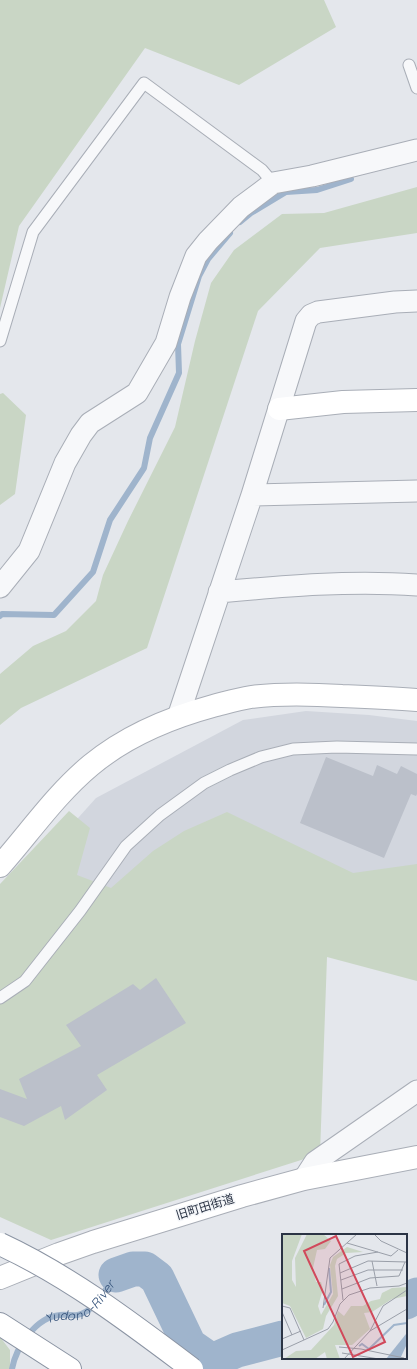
<svg xmlns="http://www.w3.org/2000/svg" width="417" height="1369" font-family="Quicksand,'Noto Sans JP',sans-serif">
<style>
.built{fill:#d2d6de}
.green{fill:#c9d6c5}
.lines{fill:none;stroke-linecap:round;stroke-linejoin:round}
.stream{stroke:#9fb4cc;stroke-width:6}
.river{stroke:#9fb4cc;stroke-width:35}
.building{fill:#bbc0ca}
.lane-casing{stroke:#a9aeb7;stroke-width:13}
.street-casing{stroke:#a9aeb7;stroke-width:23}
.secondary-casing{stroke:#a9aeb7;stroke-width:24}
.highway-casing{stroke:#8b94a3;stroke-width:24}
.lane{stroke:#f7f8fa;stroke-width:11}
.street{stroke:#f7f8fa;stroke-width:21}
.secondary{stroke:#fff;stroke-width:22}
.highway{stroke:#fff;stroke-width:22}
.highway-bridge-casing{stroke:#8b94a3;stroke-width:24;stroke-linecap:butt}
.highway-bridge{stroke:#fff;stroke-width:22}
.labels{text-anchor:middle;stroke-width:3;stroke-linejoin:round;paint-order:stroke}
.street-label{font-size:12px;fill:#2b3445;stroke:#f4f6f9}
.water-label{font-size:13px;font-style:italic;fill:#34527a;stroke:#f4f6f9}
.inset-river{fill:none;stroke:#9fb4cc;stroke-width:2}
.inset-road{fill:none;stroke:#9a9fa9;stroke-width:1}
.view{fill:#d1495b;fill-opacity:0.15;stroke:#d1495b;stroke-width:2}
.inset-edge{fill:none;stroke:#2b3445;stroke-width:2}
</style>
<rect width="100%" height="100%" fill="#e4e7ec"/>
<path class="built" d="M 306,711 L 369,715 L 417,721 L 417,960 L 0,905 L 96,798 L 243,720 Z"/>
<path class="green" d="M 0,0 L 324,0 L 336,27 L 239,85 L 145,48 L 19,226 L 0,308 Z
M 417,187 L 417,233 L 320,248 L 258,311 L 147,648 L 21,708 L 0,725 L 0,674 L 33,646 L 66,631 L 96,601 L 103,575 L 128,521 L 175,427 L 195,341 L 211,283 L 234,250 L 282,214 L 324,213 Z
M 3,393 L 26,415 L 15,494 L 0,505 L 0,394 Z
M 69,811 L 90,828 L 77,875 L 111,888 L 153,851 L 184,831 L 227,812 L 353,873 L 417,864 L 417,981 L 327,957 L 320,1154 L 51,1240 L 0,1217 L 0,884 Z
M 0,1337 L 10,1350 L 10,1369 L 0,1369 Z"/>
<g class="lines">
<g class="stream">
<path d="M 240,222 L 251,213 L 286,192 L 317,190 L 351,179"/>
<path d="M 0,616 L 2,614 L 54,615 L 93,572 L 110,520 L 144,468 L 150,438 L 179,373 L 178,344 L 199,276 L 208,259 L 230,233"/>
<path id="s1" d="M 12,1369 C 16,1347 36,1317 60,1315 C 72,1314 76,1318 87,1311 C 95,1307 110,1283 116,1275"/>
</g>
<path class="river" d="M 116,1275 L 133,1269 L 145,1269 L 157,1278 L 189,1345 L 212,1361 L 237,1350 L 283,1338
M 406,1302 L 417,1295"/>
</g>
<path class="building" d="M 326,757 L 373,776 L 377,765 L 397,774 L 401,766 L 417,774 L 417,794 L 416,796 L 411,794 L 384,858 L 300,823 Z
M 156,978 L 186,1023 L 97,1075 L 107,1090 L 65,1120 L 61,1106 L 24,1126 L 0,1117 L 0,1089 L 27,1099 L 19,1079 L 81,1046 L 66,1025 L 133,984 L 140,990 Z"/>
<g class="lines">
<defs>
<path id="lane" d="M 409,65 L 417,88
M 0,341 L 33,232 L 144,83 L 262,170 L 273,183
M 0,998 L 25,981 L 80,911 L 126,846 L 160,815 L 204,783 L 230,770 L 261,757 L 293,749 L 337,747 L 417,749"/>
<path id="street" d="M 252,495 L 417,491
M 0,587 L 29,551 L 65,463 L 81,435 L 90,423 L 137,393 L 166,343 L 180,297 L 196,256 L 208,241 L 241,207 L 273,183 L 312,176 L 417,150
M 219,592 C 285,586 351,580 417,585
M 178,717 L 252,495 L 306,321 L 311,315 L 318,312 L 395,302 L 417,301
M 304,1179 L 315,1162 L 417,1091"/>
<path id="secondary" d="M 279,409 L 343,402 L 417,400
M 0,866 C 30,832 56,794 91,765 C 126,736 169,718 213,706 C 225,703 238,699 251,697 C 281,693 311,694 342,696 C 367,697 392,698 417,700
M 0,1278 L 59,1254 L 93,1242 L 242,1196 L 304,1179 L 417,1157"/>
<path id="highway" d="M 0,1324 L 70,1369"/>
</defs>
<use href="#lane" class="lane-casing"/>
<use href="#street" class="street-casing"/>
<use href="#secondary" class="secondary-casing"/>
<use href="#highway" class="highway-casing"/>
<use href="#lane" class="lane"/>
<use href="#street" class="street"/>
<use href="#secondary" class="secondary"/>
<use href="#highway" class="highway"/>
<defs>
<path id="highway-bridge" d="M 0,1244 C 69,1276 131,1323 192,1369"/>
</defs>
<use href="#highway-bridge" class="highway-bridge-casing"/>
<use href="#highway-bridge" class="highway-bridge"/>
</g>
<g class="labels">
<g class="street-label">
<text transform="translate(205 1207) rotate(-17)" y="4">旧町田街道</text>
</g>
<g class="water-label">
<text dy="5" stroke="none"><textPath href="#s1" startOffset="102">Yudono-River</textPath></text>
</g>
</g>
<g transform="translate(282 1234)">
<rect width="125" height="125" fill="#e4e7ec"/>
<path d="M 0,0 L 20,0 L 10,27 L 10,46 L 14,53 L 13,24 L 25,0 L 41,0 L 49,7 L 43,15 L 35,16 L 31,34 L 34,48 L 39,48 L 41,55 L 36,72 L 39,81 L 51,60 L 48,31 L 51,23 L 65,13 L 81,18 L 64,19 L 55,25 L 53,32 L 56,62 L 44,82 L 41,95 L 24,104 L 8,72 L 0,69 ZM 125,53 L 125,62 L 110,65 L 90,78 L 82,79 L 88,95 L 70,111 L 53,111 L 58,125 L 45,125 L 43,118 L 33,125 L 2,125 L 14,117 L 29,116 L 52,91 L 56,77 L 62,82 L 69,72 L 81,72 L 89,67 L 98,65 L 100,59 L 110,54 Z" fill="#c9d6c5"/>
<path d="M 124,100 L 124,112 L 118,125 L 104,125 Z" fill="#9fb4cc"/>
<path class="inset-river" d="M 42,71 L 49,58 L 47,34M 77,112 L 80,110 L 87,115 L 112,91 L 125,89"/>
<path class="inset-road" d="M 93,1 L 99,7 L 125,19M 65,9 L 109,22 L 116,16M 90,27 L 95,52M 58,39 L 86,27 L 125,28M 59,46 L 86,36 L 121,36M 60,55 L 88,44 L 117,42 L 123,28M 61,66 L 57,30 L 73,22 L 96,18M 0,72 L 8,74 L 22,106M 41,74 L 48,24 L 75,0M 0,78 L 10,101M 88,97 L 101,72 L 125,56M 0,105 L 19,97M 57,113 L 79,115 L 122,124M 0,116 L 46,95 L 51,88 L 58,70 L 67,61 L 88,54 L 117,52 L 125,49M 60,119 L 97,125M 62,125 L 88,97 L 125,75"/>
<path class="view" d="M 54,2 L 103,108 L 71,123 L 22,17 Z"/>
<rect width="125" height="125" class="inset-edge"/>
</g>
</svg>
